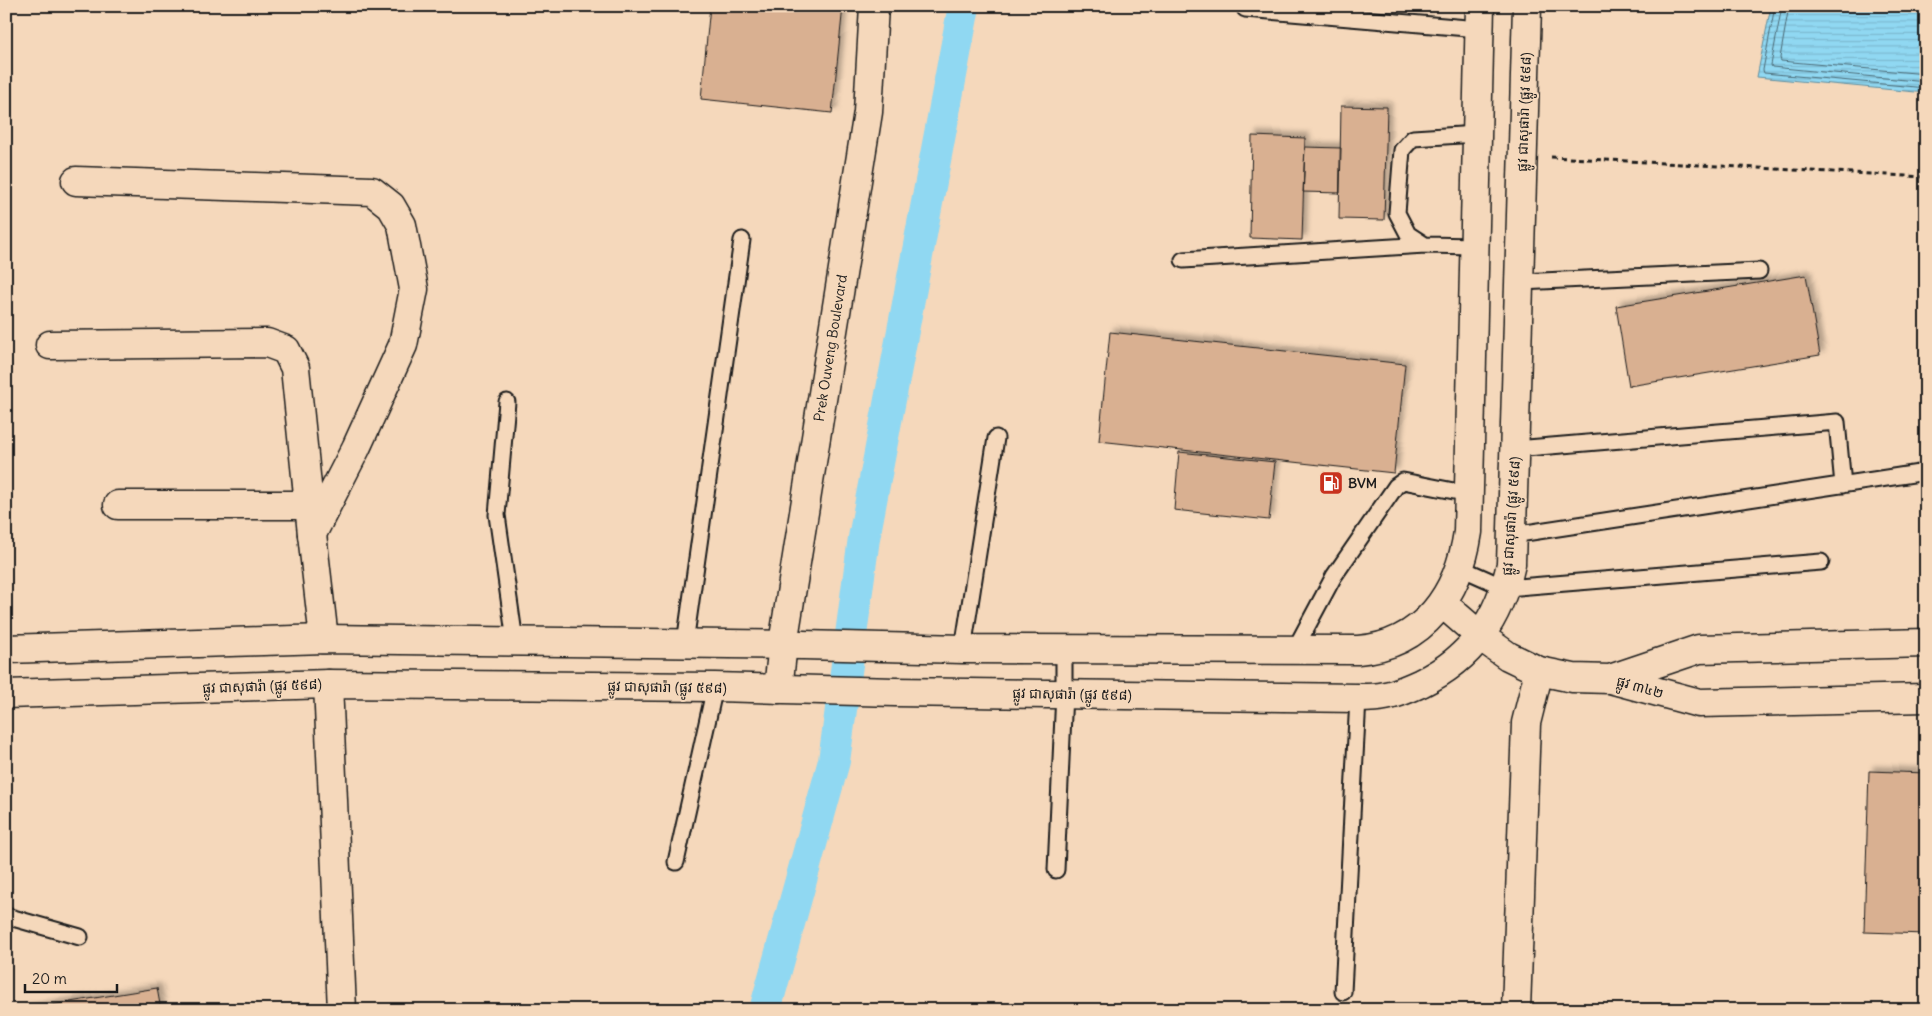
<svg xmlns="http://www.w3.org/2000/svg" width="1932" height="1016" font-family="Delius,'Noto Sans Khmer',sans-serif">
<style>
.water{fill:url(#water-rules);stroke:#628d9c}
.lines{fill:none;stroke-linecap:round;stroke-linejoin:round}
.shore{stroke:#4a6772;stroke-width:1}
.canal{stroke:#90d8f2;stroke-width:32}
.building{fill:#d9b091;stroke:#1c1c1c;filter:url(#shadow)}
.service-casing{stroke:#1c1c1c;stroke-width:19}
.minor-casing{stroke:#1c1c1c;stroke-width:31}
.secondary-casing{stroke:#1c1c1c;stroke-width:31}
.path{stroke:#1c1c1c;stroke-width:3;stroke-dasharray:5 4;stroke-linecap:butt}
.service{stroke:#f5d8bb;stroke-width:15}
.minor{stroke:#f5d8bb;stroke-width:28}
.secondary{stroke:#f5d8bb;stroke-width:28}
.labels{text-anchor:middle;stroke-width:4;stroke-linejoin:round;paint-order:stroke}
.street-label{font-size:14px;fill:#1c1c1c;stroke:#f5d8bb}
.poi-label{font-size:14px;font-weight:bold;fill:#1c1c1c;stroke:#f5d8bb;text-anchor:start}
</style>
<defs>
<pattern id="water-rules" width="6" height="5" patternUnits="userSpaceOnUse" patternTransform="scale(1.25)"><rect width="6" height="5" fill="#90d8f2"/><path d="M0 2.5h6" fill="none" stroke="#7cb9cf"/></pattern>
<filter id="shadow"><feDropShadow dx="4.5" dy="-4.5" stdDeviation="2.5" flood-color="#0004"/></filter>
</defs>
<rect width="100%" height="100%" fill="#f5d8bb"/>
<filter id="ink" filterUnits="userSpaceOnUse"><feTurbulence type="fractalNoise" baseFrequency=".02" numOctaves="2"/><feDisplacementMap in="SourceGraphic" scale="10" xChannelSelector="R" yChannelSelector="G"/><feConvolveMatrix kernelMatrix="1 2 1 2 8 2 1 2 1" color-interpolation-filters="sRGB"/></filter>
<g filter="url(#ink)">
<path class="water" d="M 1771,6 L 1926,6 L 1926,93 L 1757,77 Z"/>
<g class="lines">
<path class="shore" d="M 1775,6 L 1763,70 L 1764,73 L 1926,88
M 1782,6 L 1771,65 L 1772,67 L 1926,82
M 1789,6 L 1780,58 L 1781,61 L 1926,74"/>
<path class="canal" d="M 765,1010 L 834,761 L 864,538 L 964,6"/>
</g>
<path class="building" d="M 710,6 L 843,6 L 832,113 L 701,99 Z
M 1341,106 L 1387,107 L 1384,220 L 1339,219 Z
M 1252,136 L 1305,138 L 1302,240 L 1250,238 Z
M 1305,147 L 1341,148 L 1340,193 L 1303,192 Z
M 1806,275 L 1820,355 L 1629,386 L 1616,306 Z
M 1110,332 L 1405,364 L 1394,473 L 1099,441 Z
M 1179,452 L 1275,462 L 1269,520 L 1174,510 Z
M 1869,771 L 1926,773 L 1926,934 L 1864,932 Z
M 157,988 L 161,1010 L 20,1010 Z"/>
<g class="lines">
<defs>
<path id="service" d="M 1245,9 L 1479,29
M 1425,245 L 1408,234 L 1397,213 L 1402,150 L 1413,138 L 1477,134
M 1183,260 L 1425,245 L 1475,246
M 1520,282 L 1759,271
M 507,402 L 497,515 L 515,641
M 1515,449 L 1837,422 L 1843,485
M 1512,535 L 1926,472
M 1461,568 L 1506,588 L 1821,562
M 685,643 L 742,240
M 963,649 L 996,438
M 1295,649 L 1334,576 L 1396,486 L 1403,481 L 1469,494
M 676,862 L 715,687
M 1056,870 L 1064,693 L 1064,649
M 6,916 L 80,937
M 1343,992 L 1358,698"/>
<g id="minor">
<path d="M 76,181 L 372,191 L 391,206 L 402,225 L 414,289 L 403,345 L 356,448 L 312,534 L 324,639"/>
<path d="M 50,345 L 267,343 L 286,350 L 295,368 L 312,534"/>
<path d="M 118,505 L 309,505"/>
<path d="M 328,684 L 342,1010"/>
<path id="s1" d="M 778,689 L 783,644 L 868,112 L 874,6"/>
<path d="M 1516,1010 L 1526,723 L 1539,671"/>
</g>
<path id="secondary" d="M 1442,603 L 1480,636 L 1508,656 L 1539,671 L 1573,678 L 1610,679 L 1699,703 L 1926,698
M 6,649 L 324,639 L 803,645 L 963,649 L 1358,650 C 1424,645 1459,593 1468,532 L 1480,6
M 1610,679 L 1699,649 L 1926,643
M 6,694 L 328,684 L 715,687 L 895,692 L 1358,698 C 1367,698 1377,698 1385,696 C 1397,694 1410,688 1421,683 C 1472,658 1499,619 1511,564 L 1527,6"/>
</defs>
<use href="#service" class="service-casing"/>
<use href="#minor" class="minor-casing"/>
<use href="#secondary" class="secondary-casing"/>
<path class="path" d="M 1551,157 L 1926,177"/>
<use href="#service" class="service"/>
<use href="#minor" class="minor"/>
<use href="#secondary" class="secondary"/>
</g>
</g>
<defs>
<symbol id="fuel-square" viewBox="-11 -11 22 22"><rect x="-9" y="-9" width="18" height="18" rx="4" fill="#c8321e" stroke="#f5d8bb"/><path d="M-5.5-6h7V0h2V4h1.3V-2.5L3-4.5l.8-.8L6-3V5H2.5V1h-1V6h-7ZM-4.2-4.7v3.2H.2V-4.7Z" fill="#fff"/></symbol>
</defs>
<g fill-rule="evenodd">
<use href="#fuel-square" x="1317" y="469" width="28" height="28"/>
</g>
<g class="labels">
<g class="street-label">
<text transform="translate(1524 112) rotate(-88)" y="5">ផ្លូវ ជាសុផារ៉ា (ផ្លូវ ៥៩៨)</text>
<text dy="5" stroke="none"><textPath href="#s1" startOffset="345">Prek Ouveng Boulevard</textPath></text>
<text transform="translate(1511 516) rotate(-86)" y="5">ផ្លូវ ជាសុផារ៉ា (ផ្លូវ ៥៩៨)</text>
<text transform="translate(262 686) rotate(-2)" y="5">ផ្លូវ ជាសុផារ៉ា (ផ្លូវ ៥៩៨)</text>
<text transform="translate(667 687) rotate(1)" y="5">ផ្លូវ ជាសុផារ៉ា (ផ្លូវ ៥៩៨)</text>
<text transform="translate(1640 687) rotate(16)" y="5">ផ្លូវ ៣៤២</text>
<text transform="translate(1072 694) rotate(1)" y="5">ផ្លូវ ជាសុផារ៉ា (ផ្លូវ ៥៩៨)</text>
</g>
<g class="poi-label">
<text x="1348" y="488">BVM</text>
</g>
</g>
<rect width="1932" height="1016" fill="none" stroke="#f5d8bb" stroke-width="25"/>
<rect x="12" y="12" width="1907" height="991" fill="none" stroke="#1c1c1c" stroke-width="2" filter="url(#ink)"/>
<path d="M25 984v8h92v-8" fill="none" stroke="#1c1c1c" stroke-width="2.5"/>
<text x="32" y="984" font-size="15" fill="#1c1c1c" stroke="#f5d8bb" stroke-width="4" paint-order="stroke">20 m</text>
</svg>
